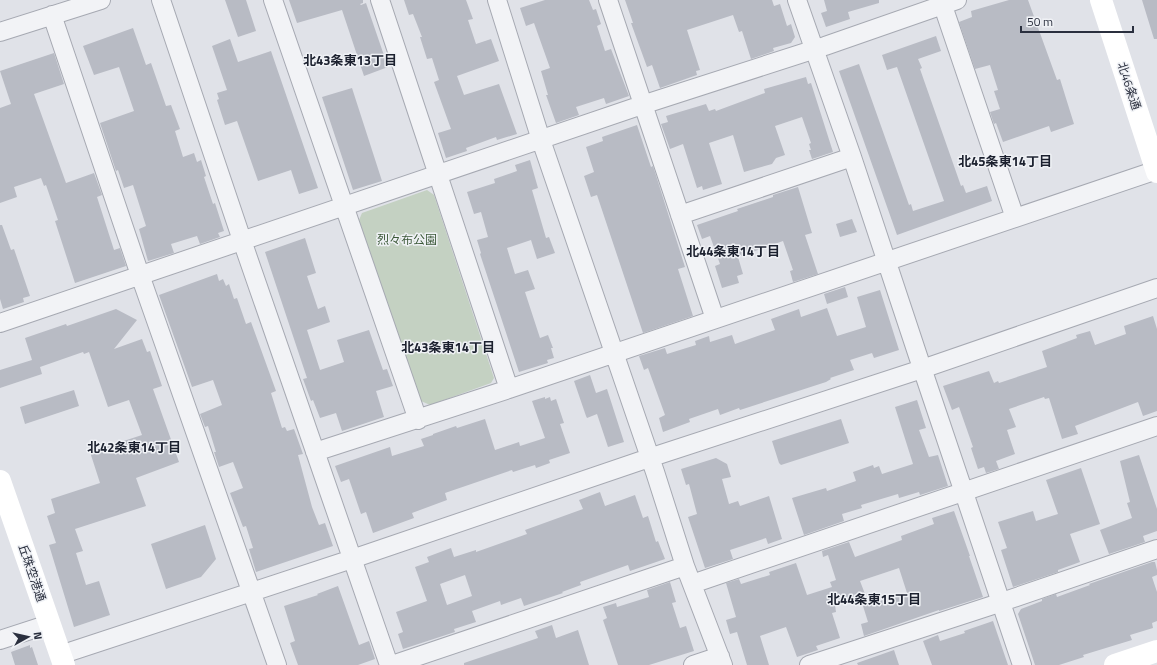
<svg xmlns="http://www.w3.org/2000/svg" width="1157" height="665" font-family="'Titillium Web','Noto Sans JP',sans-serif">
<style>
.green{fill:#c4d1c2}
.building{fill:#b8bbc4;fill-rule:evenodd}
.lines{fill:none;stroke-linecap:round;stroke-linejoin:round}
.street-casing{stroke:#a6a9b2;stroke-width:20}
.street{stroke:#f2f3f6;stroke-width:18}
.secondary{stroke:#fff;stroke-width:22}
.labels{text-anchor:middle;stroke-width:3;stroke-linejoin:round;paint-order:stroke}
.street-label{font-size:12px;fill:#2a2f3e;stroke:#eff1f5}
.park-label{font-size:12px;fill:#3b5838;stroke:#eff1f5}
.neighbourhood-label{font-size:13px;font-weight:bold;fill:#1c212f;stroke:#eff1f5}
</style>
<rect width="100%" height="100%" fill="#e0e2e8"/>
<path class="green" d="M 427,190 L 434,195 L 494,378 L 491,383 L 430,405 L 421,401 L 359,220 L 362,213 Z"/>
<path class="building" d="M 225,0 L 246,0 L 256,31 L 238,37 Z
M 289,0 L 363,0 L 363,3 L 360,4 L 361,5 L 366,3 L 388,67 L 364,76 L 342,10 L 297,23 Z
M 404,0 L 466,0 L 473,19 L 468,20 L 476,44 L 491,39 L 499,61 L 457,76 L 464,95 L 499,84 L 517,134 L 497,140 L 496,137 L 466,148 L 467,151 L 446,158 L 438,133 L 451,129 L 434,82 L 439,80 L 432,58 L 427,59 L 420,37 L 422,37 L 413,14 L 409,15 Z
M 545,0 L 589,0 L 593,10 L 596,9 L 601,24 L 597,26 L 605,51 L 611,49 L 629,96 L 606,104 L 604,98 L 576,107 L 579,115 L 556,123 L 546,95 L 548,95 L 541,71 L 550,68 L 534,23 L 526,26 L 520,8 Z
M 625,0 L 772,0 L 774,6 L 780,4 L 787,26 L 791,24 L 795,37 L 791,43 L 773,48 L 774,51 L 751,59 L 742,31 L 739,32 L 733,15 L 687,30 L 700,70 L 696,71 L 697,75 L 660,88 L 652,65 L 647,67 L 631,23 L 633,23 Z
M 824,0 L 879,0 L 879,3 L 848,12 L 850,19 L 826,27 L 821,13 L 827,11 Z
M 1009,0 L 1028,0 L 1057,80 L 1060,79 L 1074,124 L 1051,132 L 1049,126 L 1003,142 L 996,123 L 994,124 L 990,112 L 1000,109 L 994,91 L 998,90 L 990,65 L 975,69 L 959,22 L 972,17 L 971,11 Z
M 1142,0 L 1157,0 L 1157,39 L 1154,39 Z
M 133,28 L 146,65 L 151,63 L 166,106 L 171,105 L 180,129 L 175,131 L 183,157 L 194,153 L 197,162 L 201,160 L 206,176 L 204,177 L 213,204 L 215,203 L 224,231 L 218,233 L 220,237 L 200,244 L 197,236 L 171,244 L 174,253 L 148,261 L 139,229 L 146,226 L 133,185 L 124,188 L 118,170 L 116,171 L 100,123 L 134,111 L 119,67 L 94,75 L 83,46 Z
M 936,36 L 941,51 L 918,59 L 922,68 L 920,69 L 961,186 L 963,185 L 966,193 L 987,186 L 992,201 L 897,235 L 839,71 L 859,64 L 909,205 L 911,204 L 913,211 L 944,201 L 897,67 L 887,70 L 882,55 Z
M 230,39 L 238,62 L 271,51 L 318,188 L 299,194 L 291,170 L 258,181 L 237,121 L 225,125 L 217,100 L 219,99 L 217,93 L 227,90 L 212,46 Z
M 54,53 L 64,84 L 34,94 L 66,183 L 94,173 L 102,195 L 97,197 L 114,250 L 120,248 L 126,266 L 75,283 L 55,221 L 58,220 L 46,185 L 44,186 L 41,178 L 14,187 L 17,197 L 0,203 L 0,108 L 11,104 L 0,71 Z
M 806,77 L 808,84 L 811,83 L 833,152 L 812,159 L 809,150 L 811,150 L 809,144 L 811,143 L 802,117 L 775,126 L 785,155 L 776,158 L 772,164 L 744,172 L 733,135 L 709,143 L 722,184 L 703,190 L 702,186 L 697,188 L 683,144 L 670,149 L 661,124 L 668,122 L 666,116 L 706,104 L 709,111 L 715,109 L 716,111 L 765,93 L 764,89 Z
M 352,88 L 382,181 L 353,190 L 322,97 Z
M 637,125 L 651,167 L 653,166 L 685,267 L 678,269 L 693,316 L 643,333 L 597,195 L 591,197 L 584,176 L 594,172 L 586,147 L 603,141 L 602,137 Z
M 530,160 L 538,188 L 532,190 L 546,238 L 549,237 L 555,253 L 537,259 L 531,240 L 507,248 L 515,274 L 528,270 L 535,289 L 525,292 L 540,338 L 548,335 L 553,348 L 551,348 L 554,358 L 547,360 L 548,363 L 519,372 L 480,254 L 481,253 L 477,240 L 488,237 L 481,212 L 474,214 L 467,192 L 495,183 L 494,179 L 517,171 L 515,165 Z
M 798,187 L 812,233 L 805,235 L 818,274 L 793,282 L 790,271 L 793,270 L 783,241 L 738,257 L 743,274 L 737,276 L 739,283 L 722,288 L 715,266 L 720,264 L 710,236 L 702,239 L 697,225 L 738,211 L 737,209 L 773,197 L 773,195 Z
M 852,219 L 857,232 L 840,237 L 836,224 Z
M 0,225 L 2,225 L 11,250 L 14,249 L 30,296 L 23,298 L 24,302 L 3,309 L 0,299 Z
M 305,238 L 316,273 L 307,276 L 318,309 L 325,306 L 330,322 L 307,330 L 320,370 L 344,362 L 337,340 L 369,330 L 383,370 L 387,369 L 393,386 L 376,391 L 384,417 L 342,431 L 336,413 L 320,418 L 313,400 L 311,401 L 303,379 L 307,378 L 265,252 Z
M 217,274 L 219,281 L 223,279 L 226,286 L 229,284 L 234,299 L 237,298 L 246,324 L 251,322 L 276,391 L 271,393 L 282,428 L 285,427 L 287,431 L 294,429 L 303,454 L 298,455 L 312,507 L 319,525 L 325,523 L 333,546 L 256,572 L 249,549 L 253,548 L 246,526 L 243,527 L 230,493 L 243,488 L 233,462 L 219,467 L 214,452 L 216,452 L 208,426 L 205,427 L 200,414 L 222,405 L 213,380 L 192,387 L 159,295 Z
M 845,287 L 848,297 L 827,304 L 824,294 Z
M 880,290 L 899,350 L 874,358 L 872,353 L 850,360 L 854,370 L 830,378 L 831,379 L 826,382 L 740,410 L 739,408 L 720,415 L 718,409 L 689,419 L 690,422 L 663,432 L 659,418 L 665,415 L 648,368 L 644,370 L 639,356 L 665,348 L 667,354 L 696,345 L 695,341 L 709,336 L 710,342 L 732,335 L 735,344 L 775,330 L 771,319 L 799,309 L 801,317 L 827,308 L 837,336 L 866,327 L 857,297 Z
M 116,309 L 137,320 L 114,349 L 142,339 L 147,352 L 150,351 L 162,386 L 153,389 L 179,462 L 136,478 L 146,506 L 75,529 L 83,551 L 76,553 L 86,585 L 99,581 L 110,615 L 74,627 L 49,545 L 56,543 L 47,516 L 55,513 L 51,499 L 100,483 L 90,452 L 142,435 L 129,400 L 108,407 L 89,352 L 84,354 L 83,352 L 40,367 L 42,374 L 0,388 L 0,370 L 32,360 L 25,338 L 66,324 L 67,326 Z
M 1153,316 L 1157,329 L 1157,411 L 1143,416 L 1138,402 L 1075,426 L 1078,434 L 1062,439 L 1049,398 L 1045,399 L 1044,397 L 1009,409 L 1016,427 L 1007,430 L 1015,454 L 996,461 L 999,469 L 986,473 L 984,467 L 978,469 L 971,448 L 973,447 L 959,407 L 952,410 L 943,386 L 989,371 L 994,383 L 998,381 L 999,383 L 1047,367 L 1042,351 L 1077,338 L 1076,335 L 1090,331 L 1095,345 L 1126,334 L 1124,326 Z
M 590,375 L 596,393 L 607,389 L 624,442 L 608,447 L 597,414 L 587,418 L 586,416 L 574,381 Z
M 74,390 L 79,406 L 25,424 L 20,407 Z
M 545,397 L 545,399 L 550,397 L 551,401 L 556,399 L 564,423 L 560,424 L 570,453 L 549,460 L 550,463 L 536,468 L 535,465 L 513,472 L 512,470 L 445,493 L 447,500 L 412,513 L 414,518 L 373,533 L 366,512 L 361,514 L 349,479 L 341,482 L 335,466 L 390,447 L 392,456 L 424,446 L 421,439 L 433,435 L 433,434 L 456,426 L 457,428 L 485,419 L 495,450 L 519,442 L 520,446 L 545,438 L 532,401 Z
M 917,400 L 926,428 L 919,430 L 929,457 L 938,455 L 948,486 L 920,495 L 919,492 L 899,498 L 898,494 L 861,505 L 862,508 L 842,514 L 844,521 L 804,535 L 792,498 L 826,488 L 827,491 L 856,481 L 853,472 L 873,465 L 874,468 L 879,466 L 882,474 L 913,464 L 895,407 Z
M 841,419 L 849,443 L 781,465 L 779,463 L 772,441 Z
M 1139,455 L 1157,509 L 1157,531 L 1143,536 L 1145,542 L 1109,554 L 1100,530 L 1132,518 L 1127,503 L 1130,502 L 1120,461 Z
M 716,458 L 727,464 L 731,477 L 722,479 L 729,504 L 738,501 L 740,506 L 769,496 L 782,539 L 768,544 L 766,538 L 730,550 L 733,559 L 705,568 L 688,517 L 697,514 L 689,484 L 686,485 L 681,469 Z
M 1081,468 L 1100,524 L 1070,534 L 1080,562 L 1058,570 L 1058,572 L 1013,587 L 1001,550 L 1007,548 L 998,522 L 1033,511 L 1036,521 L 1058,514 L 1046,480 Z
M 600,492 L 605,506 L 635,495 L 643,518 L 648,516 L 656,542 L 658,541 L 665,559 L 630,571 L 628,565 L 580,582 L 581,585 L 562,592 L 563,593 L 524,606 L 521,598 L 501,605 L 500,601 L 472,611 L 476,622 L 454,629 L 455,632 L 403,649 L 398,634 L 403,632 L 396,612 L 427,601 L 415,567 L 429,562 L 427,557 L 451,548 L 454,557 L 476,550 L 476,552 L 527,534 L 525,530 L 583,509 L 579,500 ZM 465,575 L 472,596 L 447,605 L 440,584 Z
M 954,511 L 970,556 L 969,556 L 983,597 L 939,611 L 939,610 L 864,636 L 861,624 L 868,622 L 863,606 L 907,593 L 899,568 L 860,581 L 865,594 L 835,605 L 836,612 L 832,613 L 840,638 L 816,646 L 818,650 L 797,657 L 786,627 L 760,636 L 769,665 L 747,665 L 737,632 L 730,634 L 726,620 L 736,617 L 726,583 L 739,579 L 741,584 L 770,575 L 769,572 L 796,563 L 807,595 L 832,587 L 830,582 L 836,580 L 828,555 L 823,557 L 822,551 L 849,542 L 855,557 L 902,540 L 901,536 L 934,524 L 932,518 Z
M 205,525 L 216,559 L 201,577 L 166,589 L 151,544 Z
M 1152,562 L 1155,562 L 1157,570 L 1157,575 L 1152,577 L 1157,592 L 1157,621 L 1152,623 L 1153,628 L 1130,635 L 1132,640 L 1083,655 L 1084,657 L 1059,665 L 1035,665 L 1018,614 L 1021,609 L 1042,601 L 1042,599 L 1056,594 L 1057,597 L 1090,585 L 1089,584 Z
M 670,582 L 676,602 L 672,603 L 680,628 L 686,626 L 694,651 L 649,665 L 618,665 L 603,620 L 607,618 L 603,607 L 616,603 L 617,607 L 649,597 L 647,590 Z
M 338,586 L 359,645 L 369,641 L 375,659 L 358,665 L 298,665 L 290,643 L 295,641 L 284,606 L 318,595 L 317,594 Z
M 993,621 L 1008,665 L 932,665 L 923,641 L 938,635 L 940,641 L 965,633 L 964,631 Z
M 552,625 L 556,638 L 578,630 L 589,665 L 464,665 L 464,663 L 538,638 L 535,631 Z
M 30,645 L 30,648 L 32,647 L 38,665 L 15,665 L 11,652 Z
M 894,650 L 899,665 L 858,665 L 857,663 Z"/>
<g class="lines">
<defs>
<path id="street" d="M 161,0 L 246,252 L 389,665
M 273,0 L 418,420
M 380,0 L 509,389
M 497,0 L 541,140 L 655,472 L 685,566 L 723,665
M 608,0 L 715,319
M 797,0 L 852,157 L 918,356 L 1022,665
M 941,0 L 1015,218
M 52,15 L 140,275 L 277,665
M 0,32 L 101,0
M 680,215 L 852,157
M 0,323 L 642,105 L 825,46 L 957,0
M 315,452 L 509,389 L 1157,170
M 692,584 L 1157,426
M 0,640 L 49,624
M 60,655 L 352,559 L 649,458 L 922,369 L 1157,288
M 392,665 L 685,566
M 693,665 L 720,656
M 809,665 L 990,606 L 1157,549"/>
</defs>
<use href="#street" class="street-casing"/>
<use href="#street" class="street"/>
<path class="secondary" d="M 1101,0 L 1157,172
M 0,481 L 64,665
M 1115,665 L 1157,651"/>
</g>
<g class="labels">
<g class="street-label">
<text transform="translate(1129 86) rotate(72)" y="4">北46条通</text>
<text transform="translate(32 573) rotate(71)" y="4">丘珠空港通</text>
</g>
<g class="park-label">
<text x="407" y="244">烈々布公園</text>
</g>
<g class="neighbourhood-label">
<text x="350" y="65">北43条東13丁目</text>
<text x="1005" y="166">北45条東14丁目</text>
<text x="733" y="256">北44条東14丁目</text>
<text x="448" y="352">北43条東14丁目</text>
<text x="134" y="452">北42条東14丁目</text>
<text x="874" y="604">北44条東15丁目</text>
</g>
</g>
<g transform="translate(28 637) rotate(82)" stroke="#eff1f5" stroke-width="3" paint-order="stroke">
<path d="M0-3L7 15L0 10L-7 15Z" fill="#2a2f3e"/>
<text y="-6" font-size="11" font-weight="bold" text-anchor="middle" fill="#2a2f3e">N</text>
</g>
<path d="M1021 26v6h112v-6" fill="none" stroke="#2a2f3e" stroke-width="2"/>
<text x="1027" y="26" font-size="12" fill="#2a2f3e" stroke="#eff1f5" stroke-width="3" paint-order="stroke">50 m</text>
</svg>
